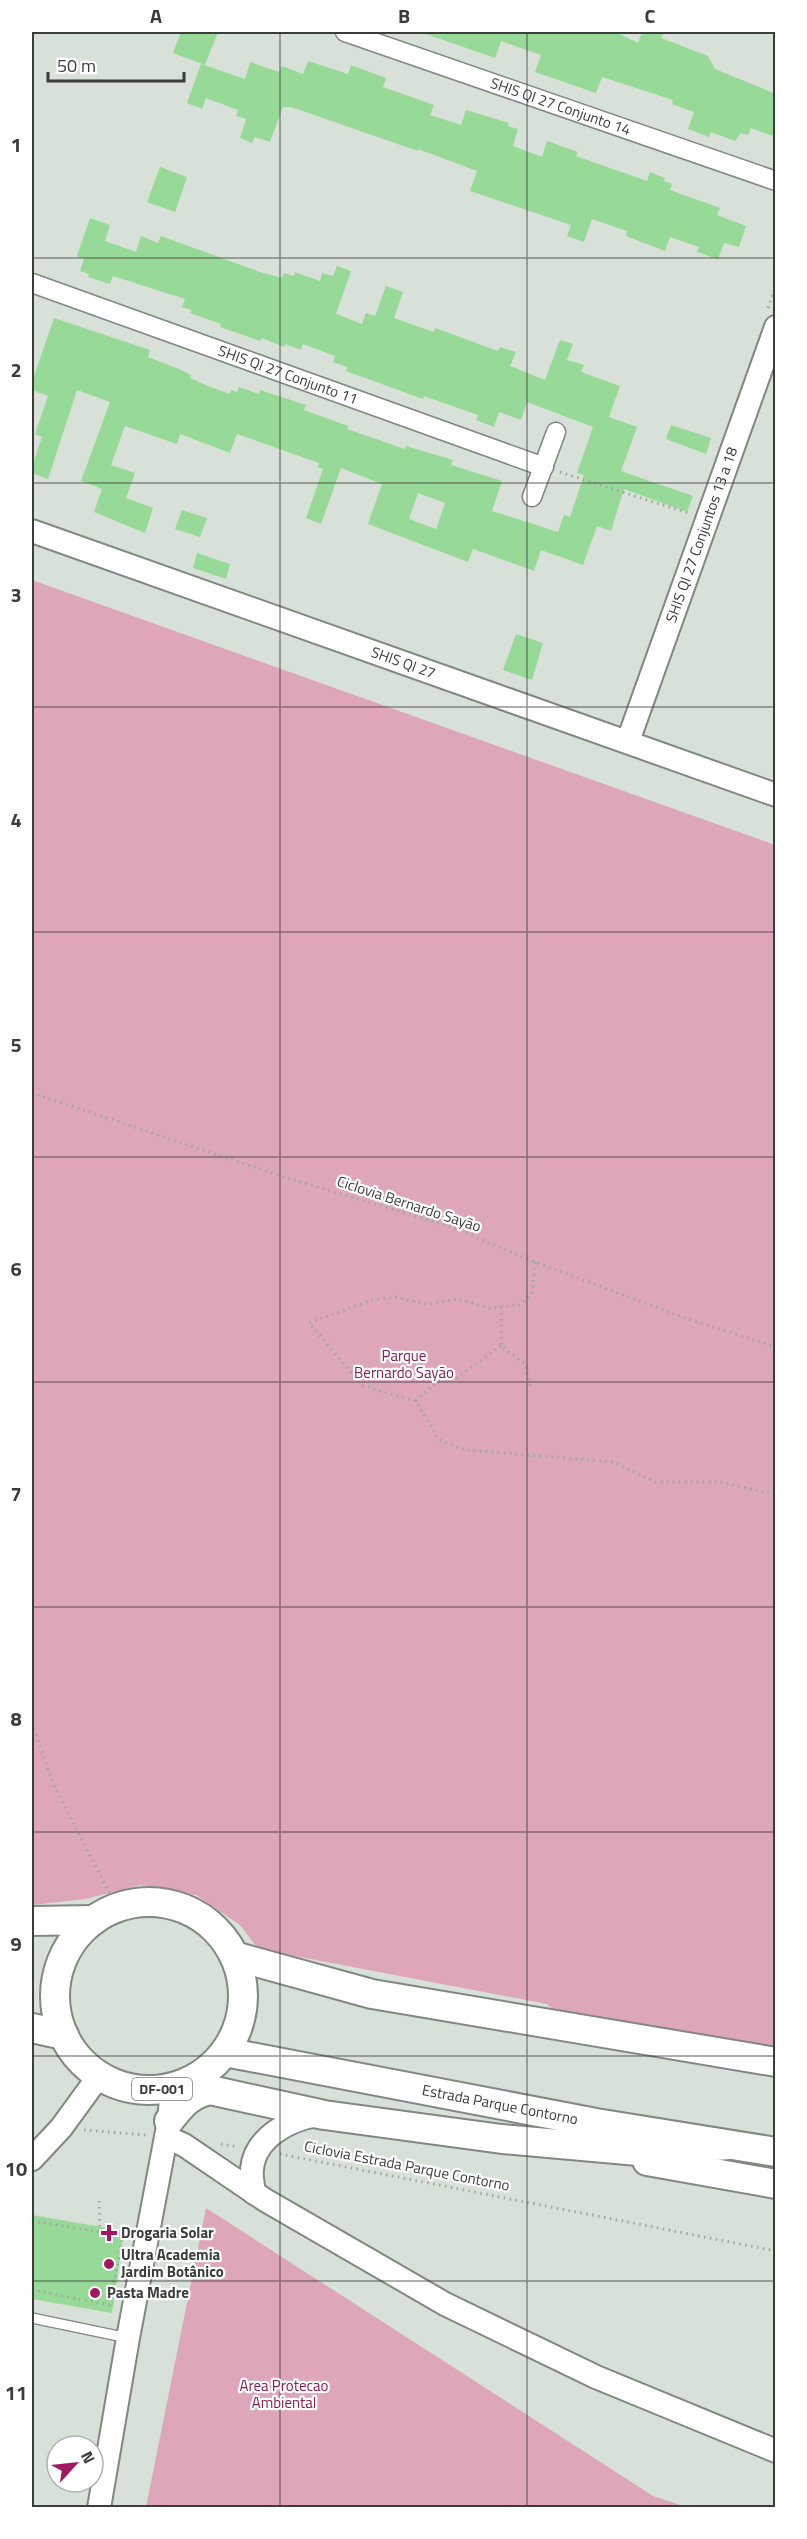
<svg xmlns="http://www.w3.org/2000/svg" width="807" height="2539" font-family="'Titillium Web',sans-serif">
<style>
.green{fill:#dda6b9}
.building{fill:#97d996;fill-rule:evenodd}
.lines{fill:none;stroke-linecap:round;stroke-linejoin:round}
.service-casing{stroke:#80887f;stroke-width:12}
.minor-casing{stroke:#80887f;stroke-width:21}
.tertiary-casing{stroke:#80887f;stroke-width:26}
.primary-casing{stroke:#80887f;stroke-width:32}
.path{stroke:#a0a7a0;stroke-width:3;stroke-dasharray:1.5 4.5;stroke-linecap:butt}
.service{stroke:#fff;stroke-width:9}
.minor{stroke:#fff;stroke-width:18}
.tertiary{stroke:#fff;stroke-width:22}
.primary{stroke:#fff;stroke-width:28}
.grid{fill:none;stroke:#3a3d3a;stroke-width:1.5;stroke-opacity:0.55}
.poi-dot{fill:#a4185f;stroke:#fff;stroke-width:2}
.labels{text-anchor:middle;stroke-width:4.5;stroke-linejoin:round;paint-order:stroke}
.shield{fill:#fff;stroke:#757775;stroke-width:1.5}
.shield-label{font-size:14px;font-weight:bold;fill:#3a3d3a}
.street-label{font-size:15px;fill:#3a3d3a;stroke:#fff}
.park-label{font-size:15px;fill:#851e4f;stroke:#fff}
.poi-label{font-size:15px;font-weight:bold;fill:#3a3d3a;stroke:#fff;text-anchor:start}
.neatline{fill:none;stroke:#3a3d3a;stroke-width:2}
.grid-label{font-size:20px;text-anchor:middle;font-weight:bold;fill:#3a3d3a}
</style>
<rect width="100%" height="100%" fill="#d8e1d8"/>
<path class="green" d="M 32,580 L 775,845 L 775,2062 L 573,2028 L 547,2004 L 258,1949 L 240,1925 L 196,1895 L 140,1885 L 86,1899 L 32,1905 Z
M 206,2208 L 653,2496 L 686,2507 L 146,2507 Z"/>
<path class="building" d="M 181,32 L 218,32 L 205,65 L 173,53 Z
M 427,32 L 616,32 L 638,43 L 642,32 L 664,32 L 661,38 L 708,56 L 715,69 L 776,94 L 776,137 L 751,128 L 748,135 L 741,133 L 735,141 L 711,132 L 709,137 L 688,129 L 694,112 L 672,104 L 673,100 L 602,77 L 596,93 L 535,72 L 541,55 L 501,41 L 495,58 L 426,34 Z
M 308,61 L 348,74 L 351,65 L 386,78 L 383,87 L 434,105 L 430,115 L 461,125 L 466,110 L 509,123 L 508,126 L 518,129 L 513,146 L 542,157 L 547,141 L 578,152 L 576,156 L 647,181 L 650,172 L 665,178 L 664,181 L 672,184 L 670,190 L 720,208 L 717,215 L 746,226 L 739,247 L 724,243 L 718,259 L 697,252 L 699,247 L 670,237 L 665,251 L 626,236 L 627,231 L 592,219 L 584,242 L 567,236 L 571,225 L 470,191 L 477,171 L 418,149 L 418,151 L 291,107 L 283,107 L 270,142 L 255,137 L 252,143 L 240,138 L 246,119 L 236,116 L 238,110 L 206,98 L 202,109 L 187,103 L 201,64 L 245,79 L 250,62 L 279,72 L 282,66 L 303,74 Z
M 160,167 L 187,177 L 175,212 L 147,202 Z
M 90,218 L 110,225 L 105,241 L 136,252 L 141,236 L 158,243 L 161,236 L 260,272 L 282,278 L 284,273 L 294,276 L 295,272 L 320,281 L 322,273 L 333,276 L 337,266 L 351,271 L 336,314 L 362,324 L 366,313 L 375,316 L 386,286 L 403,292 L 394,318 L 434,332 L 435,328 L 498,351 L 500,347 L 516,352 L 510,366 L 545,380 L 560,340 L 573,344 L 567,360 L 584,365 L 581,372 L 620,386 L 609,417 L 637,427 L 621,471 L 693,496 L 687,512 L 624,489 L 611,531 L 597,526 L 583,565 L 541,550 L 534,571 L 473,549 L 468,562 L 368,524 L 382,484 L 341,468 L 321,524 L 306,518 L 323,469 L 318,467 L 319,463 L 237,434 L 230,453 L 180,434 L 177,444 L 125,426 L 111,465 L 135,473 L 126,498 L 153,508 L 145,533 L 94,512 L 102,489 L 81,481 L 110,402 L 77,390 L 48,479 L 32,473 L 32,467 L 42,437 L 35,434 L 48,396 L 32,390 L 32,382 L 54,318 L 150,350 L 148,357 L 179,369 L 191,375 L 190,378 L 208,386 L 230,394 L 231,390 L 237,392 L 239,387 L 259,394 L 260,390 L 306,405 L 304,410 L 348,426 L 347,429 L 405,449 L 406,446 L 453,460 L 451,465 L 502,481 L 492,511 L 558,532 L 564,515 L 570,517 L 584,475 L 577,473 L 593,427 L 527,402 L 521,420 L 499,412 L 494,427 L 476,420 L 478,415 L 424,396 L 423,399 L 346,371 L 347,367 L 333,362 L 335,356 L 303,344 L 301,350 L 285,344 L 284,347 L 262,338 L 260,341 L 220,327 L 221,324 L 190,313 L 192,310 L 182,307 L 185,299 L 113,276 L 110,284 L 88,277 L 89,274 L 80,271 L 84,259 L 77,256 ZM 418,493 L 445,503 L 436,529 L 409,519 Z
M 671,425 L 711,438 L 706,454 L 666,439 Z
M 182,510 L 207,518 L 200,537 L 175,529 Z
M 197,553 L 230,564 L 226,579 L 193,568 Z
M 516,634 L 543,643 L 532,680 L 503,670 Z
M 32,2215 L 124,2231 L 112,2313 L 32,2299 Z"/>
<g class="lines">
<defs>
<path id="service" d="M 32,2318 L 128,2338"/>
<g id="minor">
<path id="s1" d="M 345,32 L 776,181"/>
<path id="s2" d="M 32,283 L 544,467"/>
<path d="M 532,497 L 556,432"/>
</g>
<g id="tertiary">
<path id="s3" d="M 32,531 L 776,795"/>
<path id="s4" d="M 628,741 L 776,327"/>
<path d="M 166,2137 L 184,2145 L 265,2200 L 445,2304 L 596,2377 L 776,2451"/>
<path d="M 32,2159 L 61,2128 L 99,2076"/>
<path d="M 254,2193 C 253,2185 251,2176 252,2169 C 255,2137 290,2119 318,2115"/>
<path d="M 99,2508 L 128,2338 L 169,2121 L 172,2088"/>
</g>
<g id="primary">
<circle cx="149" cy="1996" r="94"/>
<path d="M 32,1921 L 94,1920"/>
<path d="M 234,1956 L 372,1994 L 776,2062"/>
<path d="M 32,2028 L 64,2035"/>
<path id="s5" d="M 225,2052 L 596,2123 L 776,2152"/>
<path d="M 169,2121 C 181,2106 190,2094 210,2090 L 324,2115 L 502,2139 L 638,2151 L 729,2145"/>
<path d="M 647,2161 L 776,2184"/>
</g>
</defs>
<use href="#service" class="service-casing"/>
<use href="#minor" class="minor-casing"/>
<use href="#tertiary" class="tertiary-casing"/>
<use href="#primary" class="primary-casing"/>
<path class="path" d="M 768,308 L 776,286
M 560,472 L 688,513
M 32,1093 L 287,1178 L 452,1227 L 535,1262 L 682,1317 L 776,1347
M 535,1262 L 532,1293 L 520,1305 L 489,1308 L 458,1299 L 426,1304 L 395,1297 L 372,1300 L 309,1323 L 363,1386 L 416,1401 L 439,1440 L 465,1450 L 614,1462 L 655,1482 L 720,1482 L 776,1495
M 501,1307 L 501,1346 L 525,1364 L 531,1388
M 416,1401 L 438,1381 L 455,1379 L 501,1346
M 32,1723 L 53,1783 L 117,1908
M 84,2130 L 146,2135
M 221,2144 L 238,2147
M 280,2154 L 776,2251
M 99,2201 L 100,2232
M 32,2221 L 125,2236
M 32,2290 L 110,2305 L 123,2236"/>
<use href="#service" class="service"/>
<use href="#minor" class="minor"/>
<use href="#tertiary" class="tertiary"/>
<use href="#primary" class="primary"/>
</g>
<path class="grid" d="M 280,32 L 280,2508M 527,32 L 527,2508M 32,258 L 776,258M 32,483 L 776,483M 32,707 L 776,707M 32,932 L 776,932M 32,1157 L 776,1157M 32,1382 L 776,1382M 32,1607 L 776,1607M 32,1832 L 776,1832M 32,2056 L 776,2056M 32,2281 L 776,2281"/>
<g class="poi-dot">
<path d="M106 2224h6v6h6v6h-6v6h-6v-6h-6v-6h6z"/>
<circle cx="109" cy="2264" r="6"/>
<circle cx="95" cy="2293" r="6"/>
</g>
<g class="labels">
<rect class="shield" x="132" y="2078" width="60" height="22" rx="4.5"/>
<g class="shield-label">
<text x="162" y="2094">DF-001</text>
</g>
<g class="street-label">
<text dy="5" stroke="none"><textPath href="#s1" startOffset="228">SHIS QI 27 Conjunto 14</textPath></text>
<text dy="5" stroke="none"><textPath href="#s2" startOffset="272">SHIS QI 27 Conjunto 11</textPath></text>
<text dy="5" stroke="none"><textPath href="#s4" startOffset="219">SHIS QI 27 Conjuntos 13 a 18</textPath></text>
<text dy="5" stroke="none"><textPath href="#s3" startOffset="394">SHIS QI 27</textPath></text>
<text transform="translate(409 1204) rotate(18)" y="5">Ciclovia Bernardo Sayão</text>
<text dy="5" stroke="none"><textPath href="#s5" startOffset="280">Estrada Parque Contorno</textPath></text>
<text transform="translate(407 2166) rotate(11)" y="5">Ciclovia Estrada Parque Contorno</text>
</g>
<g class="park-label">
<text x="404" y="1361">Parque<tspan x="404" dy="17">Bernardo Sayão</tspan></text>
<text x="284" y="2391">Area Protecao<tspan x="284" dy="17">Ambiental</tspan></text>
</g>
<g class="poi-label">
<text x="121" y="2238">Drogaria Solar</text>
<text x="121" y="2260">Ultra Academia<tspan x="121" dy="17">Jardim Botânico</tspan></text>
<text x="107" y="2298">Pasta Madre</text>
</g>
</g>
<rect width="807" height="2539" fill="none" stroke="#ffffff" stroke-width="66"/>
<g transform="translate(75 2464) rotate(63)"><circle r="28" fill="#ffffff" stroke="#b0b1b0" stroke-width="1.5"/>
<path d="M0-4.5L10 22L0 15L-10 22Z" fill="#a4185f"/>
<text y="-9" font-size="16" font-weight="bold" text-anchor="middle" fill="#3a3d3a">N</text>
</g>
<path d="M48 72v9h136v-9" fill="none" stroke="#3a3d3a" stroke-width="3"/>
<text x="57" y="72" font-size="18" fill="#3a3d3a" stroke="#ffffff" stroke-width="4.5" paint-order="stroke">50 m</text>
<rect x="33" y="33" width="741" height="2473" class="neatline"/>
<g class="grid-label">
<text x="156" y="23">A</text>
<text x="404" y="23">B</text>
<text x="650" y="23">C</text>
<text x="16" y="152">1</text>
<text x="16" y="377">2</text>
<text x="16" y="602">3</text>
<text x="16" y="827">4</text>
<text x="16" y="1052">5</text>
<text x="16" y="1276">6</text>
<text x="16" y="1501">7</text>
<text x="16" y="1726">8</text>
<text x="16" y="1951">9</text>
<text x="16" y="2176">10</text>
<text x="16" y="2400">11</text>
</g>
</svg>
